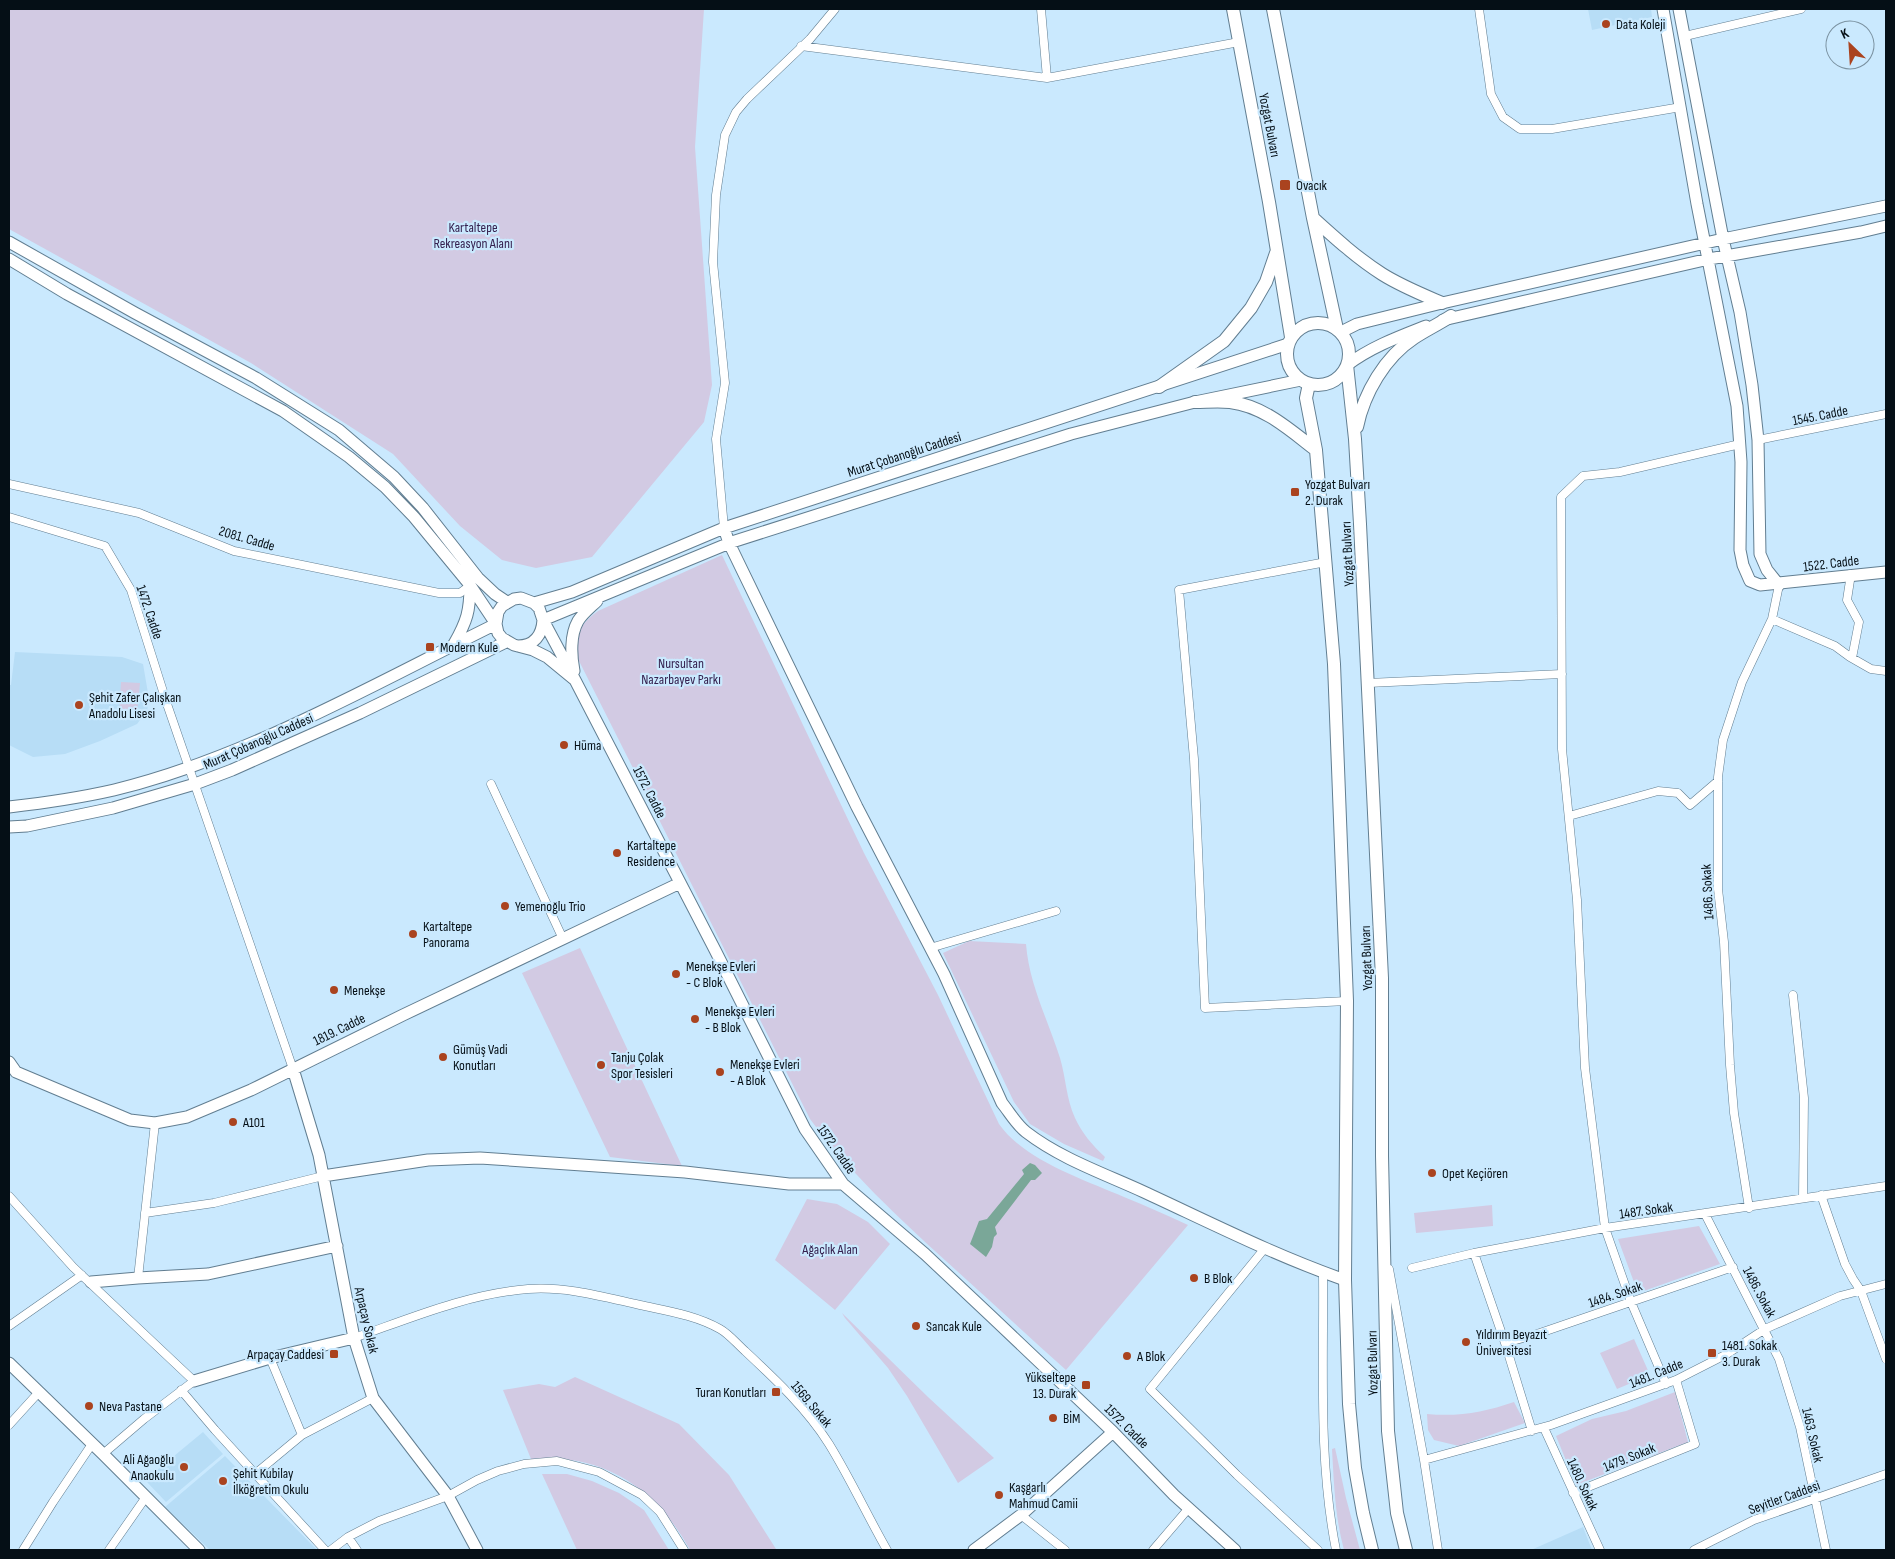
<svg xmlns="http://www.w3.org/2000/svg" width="1895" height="1559" font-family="'Sofia Sans Condensed',sans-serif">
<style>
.built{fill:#b7ddf6}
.green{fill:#d2cae3}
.water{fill:#7aa798}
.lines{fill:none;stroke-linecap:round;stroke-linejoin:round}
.street-casing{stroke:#627e91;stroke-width:9}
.secondary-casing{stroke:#627e91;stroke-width:13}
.primary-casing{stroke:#627e91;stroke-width:14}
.street{stroke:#fff;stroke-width:8}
.secondary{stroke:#fff;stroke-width:11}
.primary{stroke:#fff;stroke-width:12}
.poi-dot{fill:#aa431f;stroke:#cae9fe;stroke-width:2}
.labels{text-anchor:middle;stroke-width:4.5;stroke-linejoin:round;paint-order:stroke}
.poi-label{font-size:14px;fill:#050f16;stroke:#cae9fe;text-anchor:start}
.street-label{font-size:14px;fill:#050f16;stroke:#cae9fe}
.park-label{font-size:14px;fill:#35214f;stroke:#cae9fe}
</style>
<rect width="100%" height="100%" fill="#cae9fe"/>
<path class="built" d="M 1588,9 L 1651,9 L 1652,17 L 1592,30 Z
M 15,652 L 122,657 L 143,664 L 149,699 L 147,711 L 137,724 L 100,741 L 65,754 L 33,757 L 9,745 L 9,685 L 11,685 Z
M 203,1432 L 223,1454 L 166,1502 L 145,1480 Z
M 225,1456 L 317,1550 L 210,1550 L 165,1507 Z
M 1583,1527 L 1592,1550 L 1531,1550 Z"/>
<path class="green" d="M 9,9 L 704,9 L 695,147 L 712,385 L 704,422 L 592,557 L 536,568 L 502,560 L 460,526 L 393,454 L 251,363 L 9,229 Z
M 722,555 L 864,853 L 938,995 L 999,1124 C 1024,1160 1085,1180 1124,1197 C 1146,1206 1167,1215 1188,1225 L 1066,1370 C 1026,1334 987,1298 947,1262 C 898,1217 850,1173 810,1119 L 578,659 C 573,637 580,624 598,611 Z
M 121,682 L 140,683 L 137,715 L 119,713 Z
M 969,941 L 1026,944 C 1029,984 1048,1020 1060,1058 C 1066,1078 1066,1098 1075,1118 C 1082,1133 1092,1145 1105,1157 L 1103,1161 L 1064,1144 L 1030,1124 L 1014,1102 L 943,953 Z
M 580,948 L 682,1166 L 610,1157 L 522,973 Z
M 807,1199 L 837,1204 L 868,1222 L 890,1244 L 835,1310 L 775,1260 Z
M 1492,1205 L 1493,1226 L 1416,1233 L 1414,1213 Z
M 1699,1226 L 1720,1264 L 1638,1293 L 1618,1239 Z
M 842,1313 L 928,1397 L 994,1458 L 958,1483 L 907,1396 L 888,1368 L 845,1318 Z
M 1634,1339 L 1650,1375 L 1617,1389 L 1600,1353 Z
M 575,1377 L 679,1424 L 729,1475 L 776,1549 L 770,1550 L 690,1550 C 656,1488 603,1453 531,1459 L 503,1390 L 539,1384 L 555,1387 Z
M 1675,1392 L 1688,1442 L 1576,1485 L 1556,1436 L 1592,1419 L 1626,1411 Z
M 1514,1402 L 1525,1423 L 1459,1446 L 1434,1440 L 1428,1430 L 1427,1414 C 1459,1417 1485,1412 1514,1402 Z
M 1335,1448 L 1346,1498 L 1360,1550 L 1344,1550 C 1335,1517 1334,1484 1332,1449 Z
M 542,1474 L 567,1474 L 592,1481 L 619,1493 L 644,1510 L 669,1550 L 577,1550 Z"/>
<path class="water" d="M 1030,1163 L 1035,1165 L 1042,1173 L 1035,1180 L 1031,1180 L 995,1227 L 997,1234 L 994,1237 L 992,1247 L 986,1257 L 970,1244 L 979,1221 L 987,1219 L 1024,1174 L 1022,1170 Z"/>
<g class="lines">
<defs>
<path id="street" d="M 1041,9 L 1047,78
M 1479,9 L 1491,94 L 1503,117 L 1520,129 L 1552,129 L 1681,107
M 1685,36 L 1801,9
M 801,46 L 1047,78 L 1239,42
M 1758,440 L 1886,414
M 9,484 L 139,513 L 234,551 L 439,593 L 460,593 L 471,585
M 9,517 L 105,546 L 131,590 L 167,704 L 293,1069
M 724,528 L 716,439 L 725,383 L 713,262 L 716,195 L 725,135 L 736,112 L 747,99 L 810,39 L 835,9
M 1326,562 L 1179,590 L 1194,759 L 1205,1008 L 1347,1001
M 1851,574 L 1847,600 L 1859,622 L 1852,658
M 1772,619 L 1835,646 L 1850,657 L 1871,669 L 1886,671
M 1368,683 L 1562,674
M 491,784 L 563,939
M 1569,816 L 1658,791 L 1678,793 L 1690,805 L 1718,781
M 930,948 L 1056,911
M 1793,995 L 1804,1098 L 1803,1198
M 1821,1195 L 1845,1264 L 1853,1279 L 1861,1291 L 1886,1359
M 9,1196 L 73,1267 L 194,1381 L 144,1419 L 103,1454
M 1749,1208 L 1734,1113 L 1730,1065 L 1724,942 L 1718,889 L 1718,777 L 1723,740 L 1742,682 L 1772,619 L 1779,585
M 145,1213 L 214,1203 L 323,1176
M 1705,1214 L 1779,1359 L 1800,1427 L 1826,1550
M 1265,1248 L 1150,1389 L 1237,1475 L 1318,1550
M 1474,1253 L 1505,1343 L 1532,1431
M 1412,1268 L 1474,1253 L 1605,1228 L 1886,1186
M 1389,1269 L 1424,1460 L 1438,1550
M 1323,1273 C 1324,1365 1318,1459 1336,1550
M 138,1278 L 155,1123
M 9,1326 L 82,1275
M 354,1338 C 411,1318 467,1294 528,1289 C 566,1286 604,1297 640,1305 C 667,1311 695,1315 720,1329 C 729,1334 737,1344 745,1351 C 775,1379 807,1409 829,1444 C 850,1478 867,1515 887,1550
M 1505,1343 L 1534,1335 L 1733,1267
M 270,1358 L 302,1435
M 1666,1384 L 1631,1302 L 1605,1228 L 1585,1068 L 1577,900 L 1562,749 L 1561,497 L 1583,476 L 1620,472 L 1740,444
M 181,1390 L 215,1430 L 325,1550
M 9,1425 L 39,1392
M 1544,1428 L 1600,1550
M 1424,1460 L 1551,1425 L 1676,1380 L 1727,1354 L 1765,1329 L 1840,1296 L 1886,1284
M 255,1474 L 302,1435 L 373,1398
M 1573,1493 L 1695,1444 L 1676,1380
M 1021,1515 L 1065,1550
M 348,1537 L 357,1550
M 23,1550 L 53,1502 L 92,1444
M 109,1550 L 146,1497
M 331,1550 L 348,1537 L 379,1521 L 448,1496 L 477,1480 L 498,1471 L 524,1464 L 557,1461 L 599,1472 L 642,1495 L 660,1512 L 684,1550
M 1153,1550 L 1189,1508
M 1694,1550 L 1754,1520 L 1886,1474"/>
<path id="secondary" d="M 1663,9 L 1697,204 L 1737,406 L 1741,462 L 1740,550 L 1743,565 L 1750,581 L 1760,585 L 1886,572
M 1679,9 L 1723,239 L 1740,312 L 1752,385 L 1758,440 L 1760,554 L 1767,570 L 1779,585
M 9,242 L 135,313 L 256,378 L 339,430 L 394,477 L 423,508 L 478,578 L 495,594 L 507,602
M 9,259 L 67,294 L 283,411 L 349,457 L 385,487 L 414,517 L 470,585 L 496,624
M 1443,320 L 1709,259 L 1861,232 L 1886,226
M 1341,332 L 1357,324 L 1442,303 L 1723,239 L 1886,206
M 1347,365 C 1371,347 1398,337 1426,326
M 724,528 L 729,543 L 857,807 L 944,974 L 1002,1103 C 1010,1113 1016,1124 1026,1132 C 1061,1159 1105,1174 1144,1192 C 1211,1223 1276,1256 1345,1280
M 534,603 L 572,592 L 724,528 L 1288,344
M 543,620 L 732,542 L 1071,434 L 1195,402 L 1301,380
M 454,644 C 467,621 470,611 470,585
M 518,646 C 534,646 542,635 543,620
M 574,671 C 571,656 570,635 578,621 C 583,613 591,607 597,601
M 575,680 L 547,657 L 533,650 L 514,645 L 502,638 L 498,633 L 496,624 L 498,612 L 502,606 L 514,599 L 521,598 L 534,603 L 539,608 L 543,620 L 575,680 L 715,950 L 805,1129 L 843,1184 L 925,1254 L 993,1318 L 1113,1432 L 1174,1495 L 1235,1550
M 9,807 C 44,803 79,798 114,790 C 246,758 374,684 496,624
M 9,827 L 27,826 L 113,808 L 195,784 L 232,770 L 360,713 L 506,642
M 9,1062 L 16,1072 L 130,1120 L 155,1123 L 187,1117 L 251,1090 L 403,1015 L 680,883
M 293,1069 L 319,1155 L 354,1338 L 373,1398 L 448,1496 L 477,1550
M 323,1176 L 428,1160 L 480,1158 L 685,1172 L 789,1184 L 843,1184
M 91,1282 L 138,1278 L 208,1274 L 337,1246
M 9,1363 L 103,1454 L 199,1550
M 194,1381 L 270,1358 L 354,1338
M 974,1550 L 1021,1515 L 1113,1432"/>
<path id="primary" d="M 1233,9 L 1269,202 L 1291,337
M 1273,9 L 1313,218 L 1337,329
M 1313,218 C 1335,238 1357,258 1382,274 C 1401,286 1421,294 1442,303
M1287 354a31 31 0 1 1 62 0a31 31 0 1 1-62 0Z
M 1347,365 L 1355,439 L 1360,524 L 1382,978 L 1382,1156 L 1388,1431 L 1397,1513 L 1406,1550
M 1309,384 L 1306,398 L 1316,450 L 1334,664 L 1347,1001 L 1345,1280 L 1349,1404 L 1355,1468 L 1363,1513 L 1372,1550
M 1159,387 L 1224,341 L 1251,308 L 1266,282 L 1276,253
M 1195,402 C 1206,402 1218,401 1230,402 C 1264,406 1290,430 1316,450
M 1357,427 C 1364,393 1385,357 1414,338 C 1426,330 1439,324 1451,316"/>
</defs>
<use href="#street" class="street-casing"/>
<use href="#secondary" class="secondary-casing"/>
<use href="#primary" class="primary-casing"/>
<use href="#street" class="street"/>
<use href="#secondary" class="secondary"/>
<use href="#primary" class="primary"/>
</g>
<g class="poi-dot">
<circle cx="1606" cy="24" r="5"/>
<rect x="1279" y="179" width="12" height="12" rx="2.5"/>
<rect x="1290" y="487" width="10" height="10" rx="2.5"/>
<rect x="425" y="642" width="10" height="10" rx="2.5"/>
<circle cx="79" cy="705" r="5"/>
<circle cx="564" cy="745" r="5"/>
<circle cx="617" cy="853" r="5"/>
<circle cx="505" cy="906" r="5"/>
<circle cx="413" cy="934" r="5"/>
<circle cx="676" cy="974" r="5"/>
<circle cx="334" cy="990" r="5"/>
<circle cx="695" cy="1019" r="5"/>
<circle cx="443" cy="1057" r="5"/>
<circle cx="601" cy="1065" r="5"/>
<circle cx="720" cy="1072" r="5"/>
<circle cx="233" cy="1122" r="5"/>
<circle cx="1432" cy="1173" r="5"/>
<circle cx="1194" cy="1278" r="5"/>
<circle cx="916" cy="1326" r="5"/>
<circle cx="1466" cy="1342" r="5"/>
<rect x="1707" y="1348" width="10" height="10" rx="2.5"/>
<rect x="329" y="1349" width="10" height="10" rx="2.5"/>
<circle cx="1127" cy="1356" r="5"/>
<rect x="1081" y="1380" width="10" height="10" rx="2.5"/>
<rect x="771" y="1387" width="10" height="10" rx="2.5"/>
<circle cx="89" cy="1406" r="5"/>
<circle cx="1053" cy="1418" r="5"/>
<circle cx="184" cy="1467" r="5"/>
<circle cx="223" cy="1481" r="5"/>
<circle cx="999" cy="1495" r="5"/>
</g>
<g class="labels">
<g class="poi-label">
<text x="1616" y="29">Data Koleji</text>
<text x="1296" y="190">Ovacık</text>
<text x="1305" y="489">Yozgat Bulvarı<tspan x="1305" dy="16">2. Durak</tspan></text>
<text x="440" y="652">Modern Kule</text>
<text x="89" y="702">Şehit Zafer Çalışkan<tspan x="89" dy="16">Anadolu Lisesi</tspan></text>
<text x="574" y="750">Hüma</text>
<text x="627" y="850">Kartaltepe<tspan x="627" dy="16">Residence</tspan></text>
<text x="515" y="911">Yemenoğlu Trio</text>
<text x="423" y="931">Kartaltepe<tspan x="423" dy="16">Panorama</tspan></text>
<text x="686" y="971">Menekşe Evleri<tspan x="686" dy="16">- C Blok</tspan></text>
<text x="344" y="995">Menekşe</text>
<text x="705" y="1016">Menekşe Evleri<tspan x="705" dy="16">- B Blok</tspan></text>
<text x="453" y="1054">Gümüş Vadi<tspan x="453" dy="16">Konutları</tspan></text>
<text x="611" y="1062">Tanju Çolak<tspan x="611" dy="16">Spor Tesisleri</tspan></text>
<text x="730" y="1069">Menekşe Evleri<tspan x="730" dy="16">- A Blok</tspan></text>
<text x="243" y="1127">A101</text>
<text x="1442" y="1178">Opet Keçiören</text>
<text x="1204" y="1283">B Blok</text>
<text x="926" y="1331">Sancak Kule</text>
<text x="1476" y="1339">Yıldırım Beyazıt<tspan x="1476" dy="16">Üniversitesi</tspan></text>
<text x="1722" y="1350">1481. Sokak<tspan x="1722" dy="16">3. Durak</tspan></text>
<text x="324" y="1359" text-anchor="end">Arpaçay Caddesi</text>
<text x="1137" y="1361">A Blok</text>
<text x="1076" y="1382" text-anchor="end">Yükseltepe<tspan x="1076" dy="16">13. Durak</tspan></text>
<text x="766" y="1397" text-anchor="end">Turan Konutları</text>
<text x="99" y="1411">Neva Pastane</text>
<text x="1063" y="1423">BİM</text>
<text x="174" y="1464" text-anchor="end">Ali Ağaoğlu<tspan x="174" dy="16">Anaokulu</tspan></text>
<text x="233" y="1478">Şehit Kubilay<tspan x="233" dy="16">İlköğretim Okulu</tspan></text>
<text x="1009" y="1492">Kaşgarlı<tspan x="1009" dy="16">Mahmud Camii</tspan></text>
</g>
<g class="street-label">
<text transform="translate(1270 125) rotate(79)" y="5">Yozgat Bulvarı</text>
<text transform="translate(1820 415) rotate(-11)" y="5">1545. Cadde</text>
<text transform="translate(904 454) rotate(-18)" y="5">Murat Çobanoğlu Caddesi</text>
<text transform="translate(247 538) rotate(16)" y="5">2081. Cadde</text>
<text transform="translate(1347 554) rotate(-93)" y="5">Yozgat Bulvarı</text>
<text transform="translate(1831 563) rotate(-7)" y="5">1522. Cadde</text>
<text transform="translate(150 612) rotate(71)" y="5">1472. Cadde</text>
<text transform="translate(258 741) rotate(-24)" y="5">Murat Çobanoğlu Caddesi</text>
<text transform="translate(650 792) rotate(63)" y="5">1572. Cadde</text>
<text transform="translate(1707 892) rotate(-93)" y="5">1486. Sokak</text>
<text transform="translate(1366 958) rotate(-92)" y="5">Yozgat Bulvarı</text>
<text transform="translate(339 1029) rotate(-26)" y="5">1819. Cadde</text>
<text transform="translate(837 1149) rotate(55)" y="5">1572. Cadde</text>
<text transform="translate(1646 1210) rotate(-8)" y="5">1487. Sokak</text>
<text transform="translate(1760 1292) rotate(62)" y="5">1486. Sokak</text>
<text transform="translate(1615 1294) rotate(-19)" y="5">1484. Sokak</text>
<text transform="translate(367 1320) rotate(77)" y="5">Arpaçay Sokak</text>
<text transform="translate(1372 1363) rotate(-91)" y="5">Yozgat Bulvarı</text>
<text transform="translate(1656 1373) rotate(-22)" y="5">1481. Cadde</text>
<text transform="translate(812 1404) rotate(50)" y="5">1569. Sokak</text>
<text transform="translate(1127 1426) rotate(45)" y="5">1572. Cadde</text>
<text transform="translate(1813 1435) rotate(77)" y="5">1463. Sokak</text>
<text transform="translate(1629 1457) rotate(-22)" y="5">1479. Sokak</text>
<text transform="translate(1583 1484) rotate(65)" y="5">1480. Sokak</text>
<text transform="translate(1784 1497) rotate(-20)" y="5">Seyitler Caddesi</text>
</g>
<g class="park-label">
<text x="473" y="232">Kartaltepe<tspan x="473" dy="16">Rekreasyon Alanı</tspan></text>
<text x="681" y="668">Nursultan<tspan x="681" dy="16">Nazarbayev Parkı</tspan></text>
<text x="830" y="1254">Ağaçlık Alan</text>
</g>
</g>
<rect width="1895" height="1559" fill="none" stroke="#050f16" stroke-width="20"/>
<g transform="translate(1850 45) rotate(335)"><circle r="24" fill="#cae9fe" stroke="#7b92a1"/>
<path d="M0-4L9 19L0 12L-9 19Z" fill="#aa431f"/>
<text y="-8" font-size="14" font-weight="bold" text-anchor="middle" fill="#050f16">K</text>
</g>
</svg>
